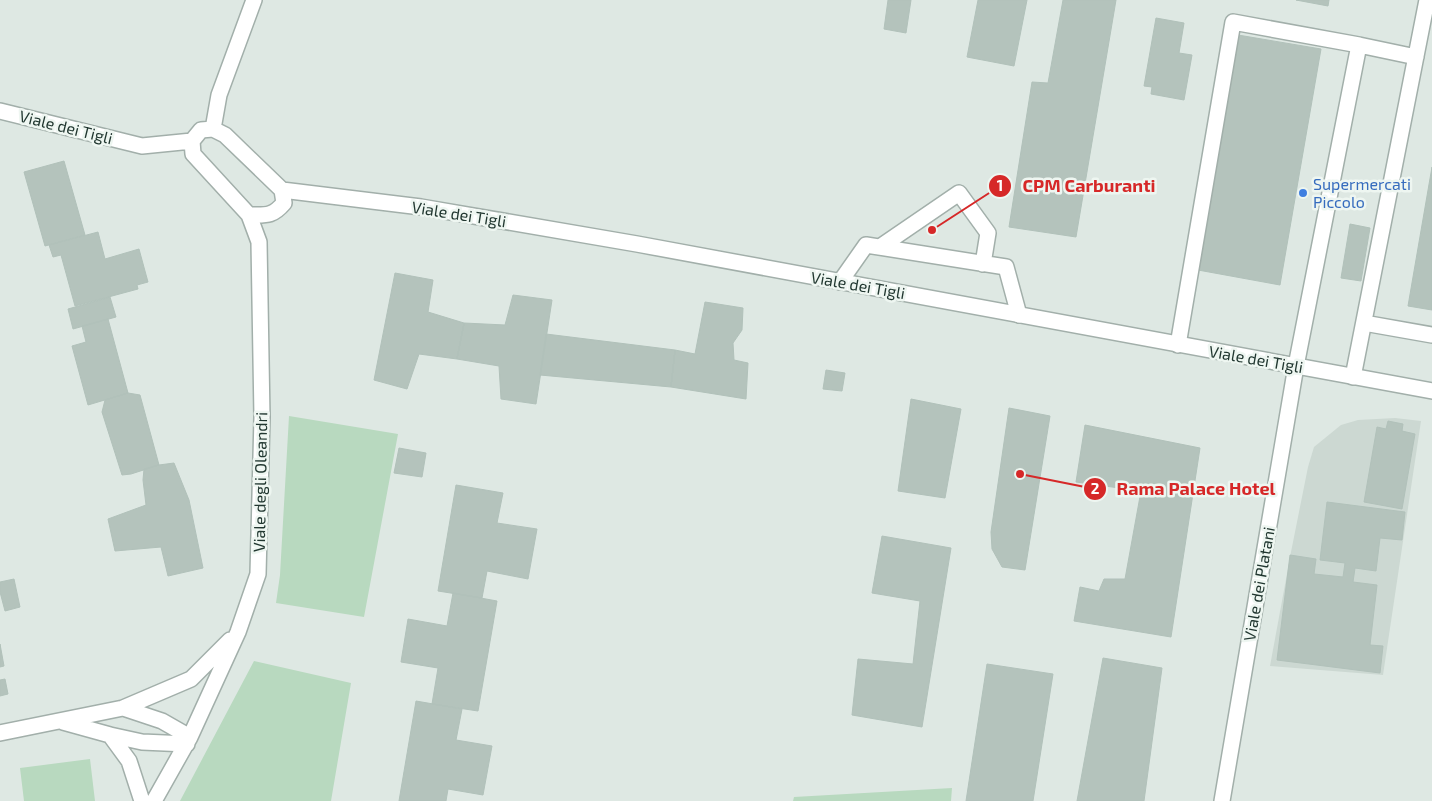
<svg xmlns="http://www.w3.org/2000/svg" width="1432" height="801" font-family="'Exo 2',sans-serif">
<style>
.built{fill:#ccd8d2}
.green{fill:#b8d9bf}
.building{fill:#b4c3bc;stroke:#b1c1ba}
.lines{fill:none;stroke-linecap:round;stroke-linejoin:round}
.service-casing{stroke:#a2afaa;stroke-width:18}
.minor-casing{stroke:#a2afaa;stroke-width:18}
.service{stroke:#fff;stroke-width:15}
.minor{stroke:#fff;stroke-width:15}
.shop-dot{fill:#3f7fe0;stroke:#eef6f1;stroke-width:2}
.labels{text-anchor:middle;stroke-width:5;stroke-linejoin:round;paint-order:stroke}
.street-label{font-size:16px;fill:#213730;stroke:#eef6f1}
.shop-label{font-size:16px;fill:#366cbe;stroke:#eef6f1;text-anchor:start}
.leader{fill:none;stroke:#d62828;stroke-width:2}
.callout-dot{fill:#d62828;stroke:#eef6f1;stroke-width:2}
.mark-label{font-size:15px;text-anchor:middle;font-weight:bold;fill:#fff}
.callout-label{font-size:18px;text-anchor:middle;font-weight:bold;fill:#d62828;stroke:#eef6f1;stroke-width:5;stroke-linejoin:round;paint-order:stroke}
</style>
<rect width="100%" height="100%" fill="#dee8e3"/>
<path class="built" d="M 1395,418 L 1421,421 L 1383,675 L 1270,666 L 1291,552 L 1308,467 L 1314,447 L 1341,425 L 1358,420 Z"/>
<path class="green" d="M 289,416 L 398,434 L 364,617 L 276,603 L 280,575 Z
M 254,661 L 351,683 L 331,801 L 180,801 Z
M 90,759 L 95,801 L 24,801 L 20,768 Z
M 952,788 L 951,801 L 793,801 L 794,797 Z"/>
<path class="building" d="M 888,0 L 911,0 L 906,33 L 884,29 Z
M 978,0 L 1027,0 L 1014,66 L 967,57 Z
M 1063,0 L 1116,0 L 1076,237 L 1009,227 L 1032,82 L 1048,83 Z
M 1296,0 L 1329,0 L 1328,6 Z
M 1156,18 L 1184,23 L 1179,53 L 1192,55 L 1184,100 L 1151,94 L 1152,87 L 1144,86 Z
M 1238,35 L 1321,49 L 1280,285 L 1198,270 Z
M 64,161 L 85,235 L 45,246 L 24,172 Z
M 1432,167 L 1432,310 L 1408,306 Z
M 1350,224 L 1370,228 L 1361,281 L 1341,278 Z
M 98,232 L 105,259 L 139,249 L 148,282 L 137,285 L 138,289 L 75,306 L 61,255 L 53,257 L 49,245 Z
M 395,273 L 433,280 L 428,312 L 464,323 L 457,359 L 419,354 L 407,389 L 374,380 Z
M 513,295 L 552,300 L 536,404 L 501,399 L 499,366 L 457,359 L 464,323 L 505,325 Z
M 110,297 L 116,317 L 73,329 L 68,309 Z
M 705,302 L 743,308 L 742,330 L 733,343 L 734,360 L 748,363 L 746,399 L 671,387 L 675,350 L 695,354 Z
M 108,319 L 128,393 L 88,405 L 72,346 L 86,342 L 82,326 Z
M 546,334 L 675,350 L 671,387 L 540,375 Z
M 826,370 L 845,373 L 842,391 L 823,389 Z
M 128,393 L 140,395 L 159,465 L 131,474 L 122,475 L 102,412 L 105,400 Z
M 911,399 L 961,409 L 945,498 L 898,491 Z
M 1009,408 L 1050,416 L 1025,570 L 1002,567 L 992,549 L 991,532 Z
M 1388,421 L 1403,424 L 1402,431 L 1415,434 L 1402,509 L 1364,502 L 1377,427 L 1386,429 Z
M 1085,425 L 1200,448 L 1171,637 L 1074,621 L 1080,587 L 1099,591 L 1104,579 L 1125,579 L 1141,491 L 1076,482 Z
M 399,448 L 426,453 L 422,477 L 394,473 Z
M 174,463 L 189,500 L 203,568 L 168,576 L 161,547 L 115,551 L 108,519 L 146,505 L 143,480 L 144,469 L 159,465 Z
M 456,485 L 503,493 L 497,523 L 537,529 L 528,579 L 487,571 L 482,598 L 438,591 Z
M 1327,502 L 1405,512 L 1402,540 L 1380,538 L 1376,571 L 1355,568 L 1353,582 L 1377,585 L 1370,645 L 1383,646 L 1380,673 L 1277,660 L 1290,555 L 1316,559 L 1314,574 L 1343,577 L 1345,563 L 1320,560 Z
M 882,536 L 951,548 L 922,727 L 852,715 L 858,659 L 913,664 L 920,601 L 872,593 Z
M 14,579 L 20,607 L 5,611 L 0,592 L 0,582 Z
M 453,593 L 497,601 L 478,711 L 432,704 L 438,668 L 401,662 L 408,619 L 447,626 Z
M 0,644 L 4,666 L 0,667 Z
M 1103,658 L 1162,668 L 1144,801 L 1077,801 Z
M 987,664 L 1053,674 L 1033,801 L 966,801 Z
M 5,679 L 8,694 L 0,696 L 0,680 Z
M 416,701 L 462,709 L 456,740 L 492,746 L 483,795 L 448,789 L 446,801 L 399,801 Z"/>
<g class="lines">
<defs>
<path id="service" d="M 880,247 L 959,193 L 988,233 L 983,264
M 840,282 L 866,245 L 1006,267 L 1019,315
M 1364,323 L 1432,335
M 1178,345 L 1233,22 L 1359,45
M 1296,366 L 1359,45 L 1416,57
M 1353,377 L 1427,0"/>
<path id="minor" d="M 0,111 L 142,146 L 192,141
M 213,129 L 225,135 L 282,190 L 284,203 C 272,217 266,215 249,215 L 193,154 L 192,141 L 201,130 Z
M 213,129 L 219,95 L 254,0
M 282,190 L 421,207 L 637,244 L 1432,391
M 123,708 L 162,721 L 190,737
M 63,722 L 110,735 L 129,761 L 142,801
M 0,733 L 123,708 L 191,679 L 230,640
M 110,735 L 142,742 L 187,744
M 154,801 L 190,737 L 238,632 L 258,574 L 262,417 L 259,242 L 249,215
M 1222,801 L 1296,366"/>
</defs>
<use href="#service" class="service-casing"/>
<use href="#minor" class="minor-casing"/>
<use href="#service" class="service"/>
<use href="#minor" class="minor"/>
</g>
<circle class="shop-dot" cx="1303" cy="193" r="5"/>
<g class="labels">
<g class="street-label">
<text transform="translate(66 127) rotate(14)" y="6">Viale dei Tigli</text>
<text transform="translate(459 214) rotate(9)" y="6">Viale dei Tigli</text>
<text transform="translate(858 285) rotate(10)" y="6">Viale dei Tigli</text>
<text transform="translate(1256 359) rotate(10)" y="6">Viale dei Tigli</text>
<text transform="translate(260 482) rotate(-89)" y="6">Viale degli Oleandri</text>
<text transform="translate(1259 584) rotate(-80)" y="6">Viale dei Platani</text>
</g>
<g class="shop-label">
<text x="1313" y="190">Supermercati<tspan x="1313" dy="18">Piccolo</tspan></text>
</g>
</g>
<path class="leader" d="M932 230L1000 186M1020 474L1095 489"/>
<g class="callout-dot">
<circle cx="932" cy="230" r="5"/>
<circle cx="1020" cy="474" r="5"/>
<circle cx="1000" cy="186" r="12"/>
<circle cx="1095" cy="489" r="12"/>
</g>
<g class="mark-label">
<text x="1000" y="191">1</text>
<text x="1095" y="494">2</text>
</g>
<g class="callout-label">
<text x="1089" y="192">CPM Carburanti</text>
<text x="1196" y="495">Rama Palace Hotel</text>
</g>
</svg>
